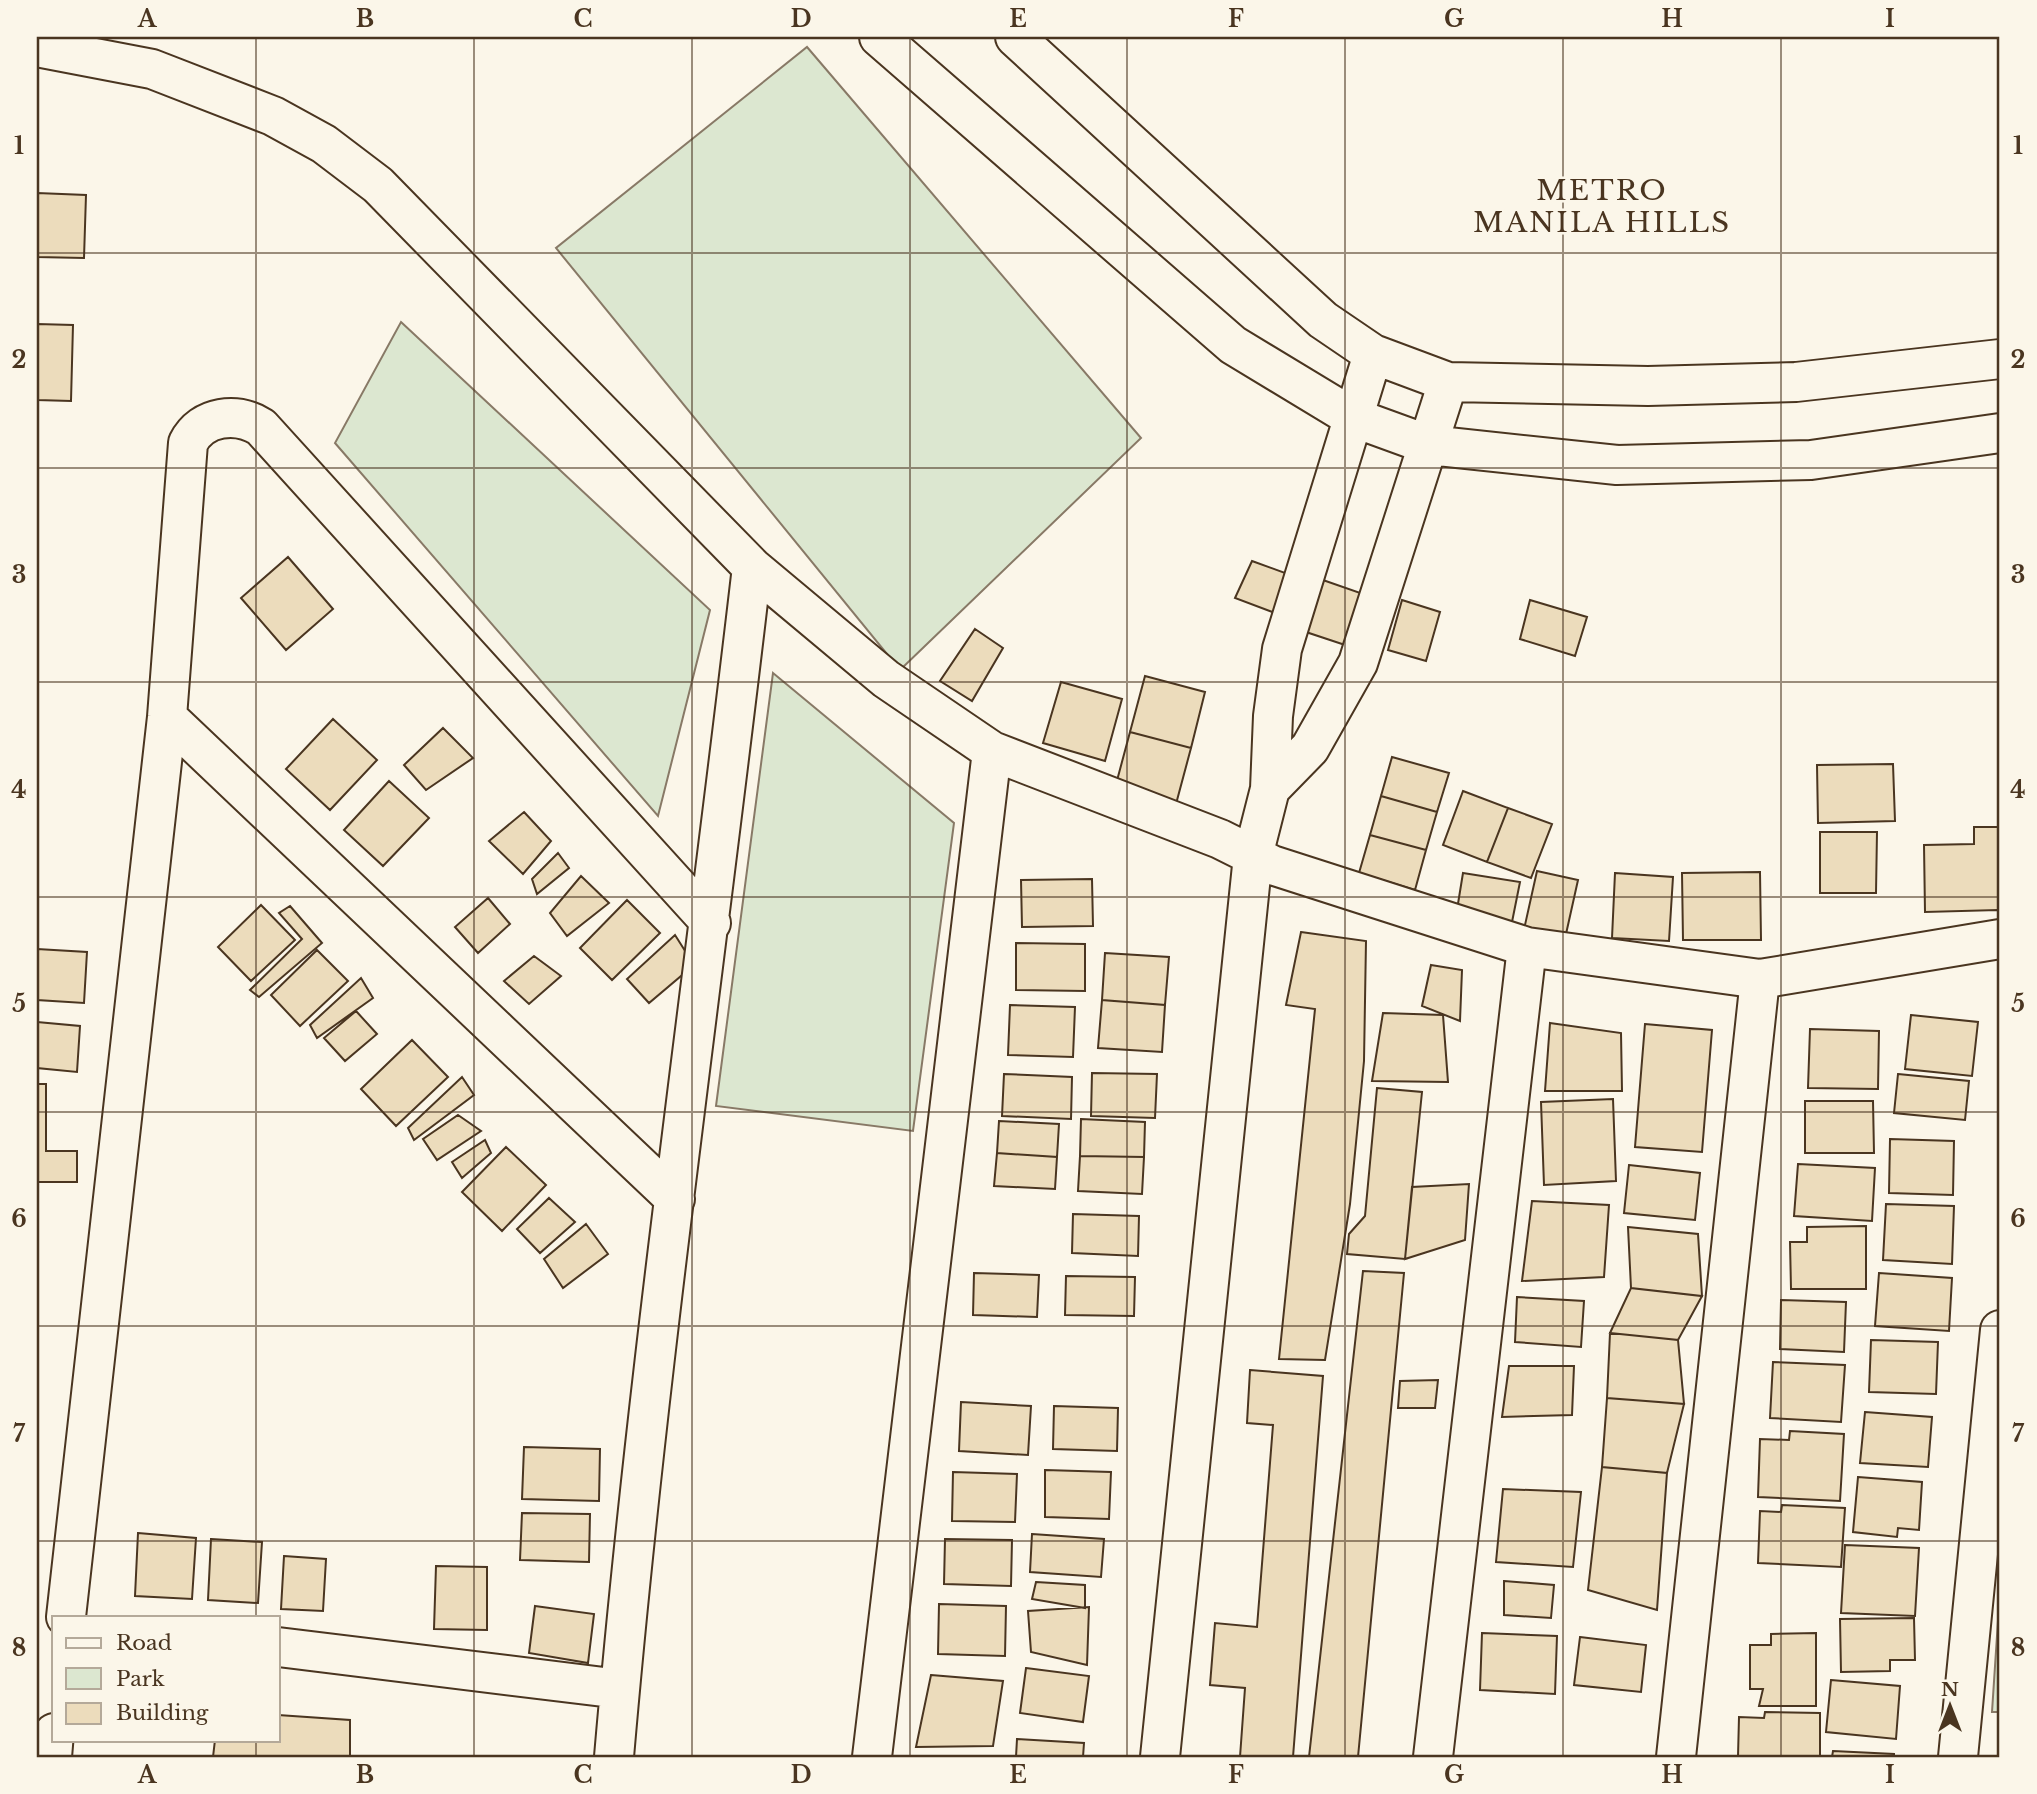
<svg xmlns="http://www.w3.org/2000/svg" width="2037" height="1794" font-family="'Libre Baskerville',serif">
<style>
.green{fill:#dce7d0;stroke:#887966;stroke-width:2}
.building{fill:#ecdcbc;stroke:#4a3520;stroke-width:2}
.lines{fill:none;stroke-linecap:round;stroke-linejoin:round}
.minor-casing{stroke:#4a3520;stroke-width:42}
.minor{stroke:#fbf6e9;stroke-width:38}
.grid{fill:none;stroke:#4a3520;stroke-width:2;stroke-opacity:0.55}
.labels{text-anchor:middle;stroke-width:5;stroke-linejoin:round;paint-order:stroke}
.quarter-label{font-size:28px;letter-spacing:2px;fill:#4a3520;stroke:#fbf6e9}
.neatline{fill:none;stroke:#4a3520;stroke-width:2.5}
.grid-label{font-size:23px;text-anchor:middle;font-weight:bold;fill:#4a3520}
</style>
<rect width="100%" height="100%" fill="#fbf6e9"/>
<path class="green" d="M 807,47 L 1141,438 L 900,670 L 556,248 Z
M 401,322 L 710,610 L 658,816 L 335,443 Z
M 773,673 L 954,823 L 913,1131 L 716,1106 Z
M 2000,1590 L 2000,1712 L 1992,1712 Z"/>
<path class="building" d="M 37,193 L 86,195 L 84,258 L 37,257 Z
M 37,324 L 73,325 L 71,401 L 37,400 Z
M 288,557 L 333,609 L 286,650 L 241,598 Z
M 1252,561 L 1288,574 L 1275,613 L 1235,598 Z
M 1320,579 L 1369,596 L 1351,647 L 1303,631 Z
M 1402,600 L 1440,612 L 1426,661 L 1388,650 Z
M 1530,600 L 1587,617 L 1575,656 L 1520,639 Z
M 975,629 L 1003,648 L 972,701 L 940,681 Z
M 1145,676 L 1205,692 L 1191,748 L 1130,732 Z
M 1061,682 L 1122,699 L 1105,761 L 1043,743 Z
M 333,719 L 377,760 L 330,810 L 286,769 Z
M 443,728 L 473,758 L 426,790 L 404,765 Z
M 1130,732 L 1191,748 L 1176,804 L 1115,788 Z
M 1392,757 L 1449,773 L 1437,812 L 1381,796 Z
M 1893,764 L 1895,821 L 1818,823 L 1817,765 Z
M 389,781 L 429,818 L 383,866 L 344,830 Z
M 1463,791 L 1508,808 L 1487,862 L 1443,845 Z
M 1381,796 L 1437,812 L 1426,850 L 1370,835 Z
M 1508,808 L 1552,824 L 1531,878 L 1487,862 Z
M 524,812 L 551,841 L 523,874 L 489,841 Z
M 1974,827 L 2000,827 L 2000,926 L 1998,910 L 1925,912 L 1924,845 L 1974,844 Z
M 1820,832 L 1877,832 L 1876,893 L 1820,893 Z
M 1370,835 L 1426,850 L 1415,890 L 1359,873 Z
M 558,853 L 569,868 L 537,894 L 532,879 Z
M 1537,871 L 1578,880 L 1564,943 L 1523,934 Z
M 1760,872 L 1761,940 L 1683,940 L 1682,873 Z
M 1463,873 L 1520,882 L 1511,927 L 1456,916 Z
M 1615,873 L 1673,877 L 1669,941 L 1612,938 Z
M 581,876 L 609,903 L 567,936 L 550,913 Z
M 1092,879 L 1093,926 L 1022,927 L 1021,880 Z
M 488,898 L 510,924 L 478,953 L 455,927 Z
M 627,900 L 660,933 L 612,980 L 580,948 Z
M 261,905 L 295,940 L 251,981 L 218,947 Z
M 290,906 L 322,943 L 259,997 L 250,990 L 302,939 L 279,913 Z
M 1301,932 L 1366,941 L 1364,1061 L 1350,1204 L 1325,1360 L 1279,1359 L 1315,1009 L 1286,1005 Z
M 675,935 L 694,965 L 649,1003 L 627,979 Z
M 1016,943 L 1085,944 L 1085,991 L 1016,990 Z
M 37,949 L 87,952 L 84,1003 L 37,1000 Z
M 317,950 L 348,981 L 300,1026 L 271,995 Z
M 1105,953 L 1169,957 L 1165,1005 L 1102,1000 Z
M 534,956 L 561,976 L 529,1004 L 504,981 Z
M 1431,965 L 1462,970 L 1460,1021 L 1422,1006 Z
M 361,978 L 373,998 L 317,1038 L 310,1025 Z
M 1102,1000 L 1165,1005 L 1162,1052 L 1098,1048 Z
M 1010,1005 L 1075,1007 L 1073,1057 L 1008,1055 Z
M 356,1011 L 377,1034 L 345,1061 L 324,1038 Z
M 1383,1013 L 1443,1015 L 1448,1082 L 1372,1081 Z
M 1911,1015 L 1978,1022 L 1972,1076 L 1905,1069 Z
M 37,1022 L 80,1026 L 77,1072 L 37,1068 Z
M 1550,1023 L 1621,1033 L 1622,1091 L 1545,1091 Z
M 1645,1024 L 1712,1030 L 1702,1152 L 1635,1147 Z
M 1810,1029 L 1879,1031 L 1878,1089 L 1808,1088 Z
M 412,1040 L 448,1077 L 396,1126 L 361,1089 Z
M 1092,1073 L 1157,1074 L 1155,1118 L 1091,1116 Z
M 1004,1074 L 1072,1077 L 1071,1119 L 1002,1116 Z
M 1898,1074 L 1969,1081 L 1965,1120 L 1894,1113 Z
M 462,1077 L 474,1095 L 414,1140 L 408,1128 Z
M 37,1084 L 46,1084 L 46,1151 L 77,1151 L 77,1182 L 37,1182 Z
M 1377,1088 L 1422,1092 L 1405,1259 L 1347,1254 L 1349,1234 L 1365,1216 Z
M 1613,1099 L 1616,1181 L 1544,1185 L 1541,1102 Z
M 1805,1101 L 1873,1101 L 1874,1153 L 1805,1153 Z
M 458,1115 L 481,1131 L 437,1160 L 423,1139 Z
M 1081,1119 L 1145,1122 L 1144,1157 L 1080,1156 Z
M 999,1121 L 1059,1124 L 1057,1157 L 997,1153 Z
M 1890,1139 L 1954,1141 L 1953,1195 L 1889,1193 Z
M 485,1140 L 491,1153 L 462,1178 L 452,1162 Z
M 506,1147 L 546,1185 L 502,1231 L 462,1192 Z
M 997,1153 L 1057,1157 L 1055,1189 L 994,1186 Z
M 1080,1156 L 1144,1157 L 1142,1194 L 1078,1191 Z
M 1798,1164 L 1875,1168 L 1872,1221 L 1794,1216 Z
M 1629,1165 L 1700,1173 L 1695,1220 L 1624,1213 Z
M 1469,1184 L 1465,1240 L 1405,1259 L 1412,1187 Z
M 549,1198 L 575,1222 L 540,1253 L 517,1229 Z
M 1532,1201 L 1609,1205 L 1604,1277 L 1522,1281 Z
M 1886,1204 L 1954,1206 L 1952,1264 L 1883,1260 Z
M 1073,1214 L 1139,1216 L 1138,1256 L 1072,1253 Z
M 586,1224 L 608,1254 L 563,1288 L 544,1259 Z
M 1866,1226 L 1866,1289 L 1791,1289 L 1790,1242 L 1807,1242 L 1807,1227 Z
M 1628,1227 L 1698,1234 L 1702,1296 L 1631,1288 Z
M 1363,1271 L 1404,1273 L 1358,1757 L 1309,1757 Z
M 974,1273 L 1039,1275 L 1037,1317 L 973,1315 Z
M 1879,1273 L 1952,1278 L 1949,1331 L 1875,1326 Z
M 1066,1276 L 1135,1277 L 1134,1316 L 1065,1315 Z
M 1631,1288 L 1702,1296 L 1678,1340 L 1610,1333 Z
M 1517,1297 L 1584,1301 L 1581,1347 L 1515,1342 Z
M 1781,1300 L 1846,1302 L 1844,1352 L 1780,1349 Z
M 1610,1333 L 1678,1340 L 1684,1404 L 1607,1398 Z
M 1871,1340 L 1938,1342 L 1936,1394 L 1869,1392 Z
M 1773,1362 L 1845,1365 L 1841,1422 L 1770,1418 Z
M 1509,1366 L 1574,1366 L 1572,1415 L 1502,1417 Z
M 1250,1370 L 1323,1376 L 1293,1757 L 1240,1757 L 1245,1688 L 1210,1685 L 1215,1623 L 1257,1627 L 1273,1425 L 1247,1423 Z
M 1438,1380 L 1435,1408 L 1398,1408 L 1400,1381 Z
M 1607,1398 L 1684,1404 L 1667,1473 L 1602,1467 Z
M 961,1402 L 1031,1406 L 1028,1455 L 959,1451 Z
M 1054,1406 L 1118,1408 L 1117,1451 L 1053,1449 Z
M 1865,1412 L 1932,1417 L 1928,1467 L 1860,1463 Z
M 1790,1431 L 1844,1434 L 1840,1501 L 1758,1497 L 1760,1439 L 1789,1440 Z
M 524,1447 L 600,1449 L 599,1501 L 522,1499 Z
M 1602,1467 L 1667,1473 L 1657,1610 L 1588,1590 Z
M 1045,1470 L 1111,1472 L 1109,1519 L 1045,1517 Z
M 953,1472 L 1017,1474 L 1015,1522 L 952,1521 Z
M 1858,1477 L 1922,1482 L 1919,1530 L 1898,1528 L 1897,1537 L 1853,1532 Z
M 1503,1489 L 1581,1492 L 1573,1567 L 1496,1562 Z
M 1782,1505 L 1845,1508 L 1841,1567 L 1758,1563 L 1760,1511 L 1781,1512 Z
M 522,1513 L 590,1514 L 589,1562 L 520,1560 Z
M 138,1533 L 196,1538 L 192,1599 L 135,1596 Z
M 1032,1534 L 1104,1539 L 1101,1577 L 1030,1572 Z
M 211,1539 L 262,1542 L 258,1603 L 208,1600 Z
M 945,1539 L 1012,1540 L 1011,1586 L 944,1584 Z
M 1845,1545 L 1919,1548 L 1915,1616 L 1841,1613 Z
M 284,1556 L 326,1559 L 323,1611 L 281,1609 Z
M 436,1566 L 487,1567 L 487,1630 L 434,1629 Z
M 1504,1581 L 1554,1585 L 1551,1618 L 1504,1615 Z
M 1036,1582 L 1085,1585 L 1085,1608 L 1032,1599 Z
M 939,1604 L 1006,1606 L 1005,1656 L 938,1654 Z
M 535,1606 L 594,1614 L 588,1663 L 529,1653 Z
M 1089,1607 L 1087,1665 L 1031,1652 L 1028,1611 Z
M 1914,1618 L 1915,1660 L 1890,1660 L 1890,1671 L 1841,1672 L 1840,1619 Z
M 1482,1633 L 1557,1636 L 1555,1694 L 1480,1690 Z
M 1816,1633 L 1816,1706 L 1759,1706 L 1763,1689 L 1750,1689 L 1750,1645 L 1771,1645 L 1771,1634 Z
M 1580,1637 L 1646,1645 L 1641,1692 L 1574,1685 Z
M 1026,1668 L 1089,1676 L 1083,1722 L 1020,1713 Z
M 931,1675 L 1003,1681 L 993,1746 L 916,1747 Z
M 1831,1680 L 1900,1686 L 1896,1739 L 1826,1732 Z
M 1765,1712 L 1820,1713 L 1820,1757 L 1738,1757 L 1739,1717 L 1764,1718 Z
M 278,1715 L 350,1720 L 350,1757 L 213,1757 L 215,1740 L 278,1740 Z
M 1017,1739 L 1084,1743 L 1083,1757 L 1016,1757 Z
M 1833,1751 L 1894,1754 L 1894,1757 L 1832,1757 Z"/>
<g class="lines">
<defs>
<path id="minor" d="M 879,37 L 1233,345 L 1352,417 L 1429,445 L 1617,465 L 1811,460 L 2000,433
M 1015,37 L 1323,320 L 1373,354 L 1448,382 L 1648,386 L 1796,382 L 2000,359
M 37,47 L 152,69 L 273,116 L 324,144 L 378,185 L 752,567 L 886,679 L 992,751 L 1220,839 L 1272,865 L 1527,947 L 1760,979 L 2000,939
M 167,717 L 675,1199
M 1270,789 L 1310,748 L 1358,663 L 1448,382
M 66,1617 L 167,717 L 188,443 C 202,415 237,412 261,427 L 711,923
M 278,1647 L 620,1689
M 52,1757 L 54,1733
M 614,1757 C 648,1360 706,964 752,567
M 872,1757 L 992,751
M 1160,1757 L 1253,856 L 1270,789 L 1273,716 L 1282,649 L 1373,354
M 1433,1757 L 1527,947
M 1676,1757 L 1760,979
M 1958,1757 L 2000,1330"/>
</defs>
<use href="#minor" class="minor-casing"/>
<use href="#minor" class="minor"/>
</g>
<path class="grid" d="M 256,37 L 256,1617M 474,37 L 474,1757M 692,37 L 692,1757M 910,37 L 910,1757M 1127,37 L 1127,1757M 1345,37 L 1345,1757M 1563,37 L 1563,1757M 1781,37 L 1781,1757M 37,253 L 2000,253M 37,468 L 2000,468M 37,682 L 2000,682M 37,897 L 2000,897M 37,1112 L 2000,1112M 37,1326 L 2000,1326M 37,1541 L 2000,1541M 256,1740 L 256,1757"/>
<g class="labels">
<g class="quarter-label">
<text x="1602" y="200">METRO<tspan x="1602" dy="32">MANILA HILLS</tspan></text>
</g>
</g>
<rect width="2037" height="1794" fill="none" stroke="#fbf6e9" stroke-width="77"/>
<rect x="52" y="1616" width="228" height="126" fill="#fbf6e9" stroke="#b4a999" stroke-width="2"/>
<rect x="66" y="1638" width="35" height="10" fill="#fbf6e9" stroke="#b4a999" stroke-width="2"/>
<text x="116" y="1650" font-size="21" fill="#4a3520">Road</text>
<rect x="66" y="1668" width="35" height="21" fill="#dce7d0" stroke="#b4a999" stroke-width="2"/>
<text x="116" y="1686" font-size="21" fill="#4a3520">Park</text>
<rect x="66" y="1703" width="35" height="21" fill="#ecdcbc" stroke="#b4a999" stroke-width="2"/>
<text x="116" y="1720" font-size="21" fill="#4a3520">Building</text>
<g transform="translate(1950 1706)" stroke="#fbf6e9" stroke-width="5" paint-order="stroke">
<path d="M0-5L12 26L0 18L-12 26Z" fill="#4a3520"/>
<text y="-10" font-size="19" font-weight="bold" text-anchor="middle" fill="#4a3520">N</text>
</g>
<rect x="38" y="38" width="1960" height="1718" class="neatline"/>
<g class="grid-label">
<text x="147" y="27">A</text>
<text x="365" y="27">B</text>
<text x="583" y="27">C</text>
<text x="801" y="27">D</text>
<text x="1018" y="27">E</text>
<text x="1236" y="27">F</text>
<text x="1454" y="27">G</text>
<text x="1672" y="27">H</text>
<text x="1890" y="27">I</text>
<text x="19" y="154">1</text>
<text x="2018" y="154">1</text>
<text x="19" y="368">2</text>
<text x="2018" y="368">2</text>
<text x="19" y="583">3</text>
<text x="2018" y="583">3</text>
<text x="19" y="798">4</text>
<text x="2018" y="798">4</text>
<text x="19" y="1012">5</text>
<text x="2018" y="1012">5</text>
<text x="19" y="1227">6</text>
<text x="2018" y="1227">6</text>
<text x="19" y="1442">7</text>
<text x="2018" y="1442">7</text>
<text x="19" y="1656">8</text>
<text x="2018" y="1656">8</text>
<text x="147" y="1783">A</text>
<text x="365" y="1783">B</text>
<text x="583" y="1783">C</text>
<text x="801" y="1783">D</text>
<text x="1018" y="1783">E</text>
<text x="1236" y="1783">F</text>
<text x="1454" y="1783">G</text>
<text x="1672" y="1783">H</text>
<text x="1890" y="1783">I</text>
</g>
</svg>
